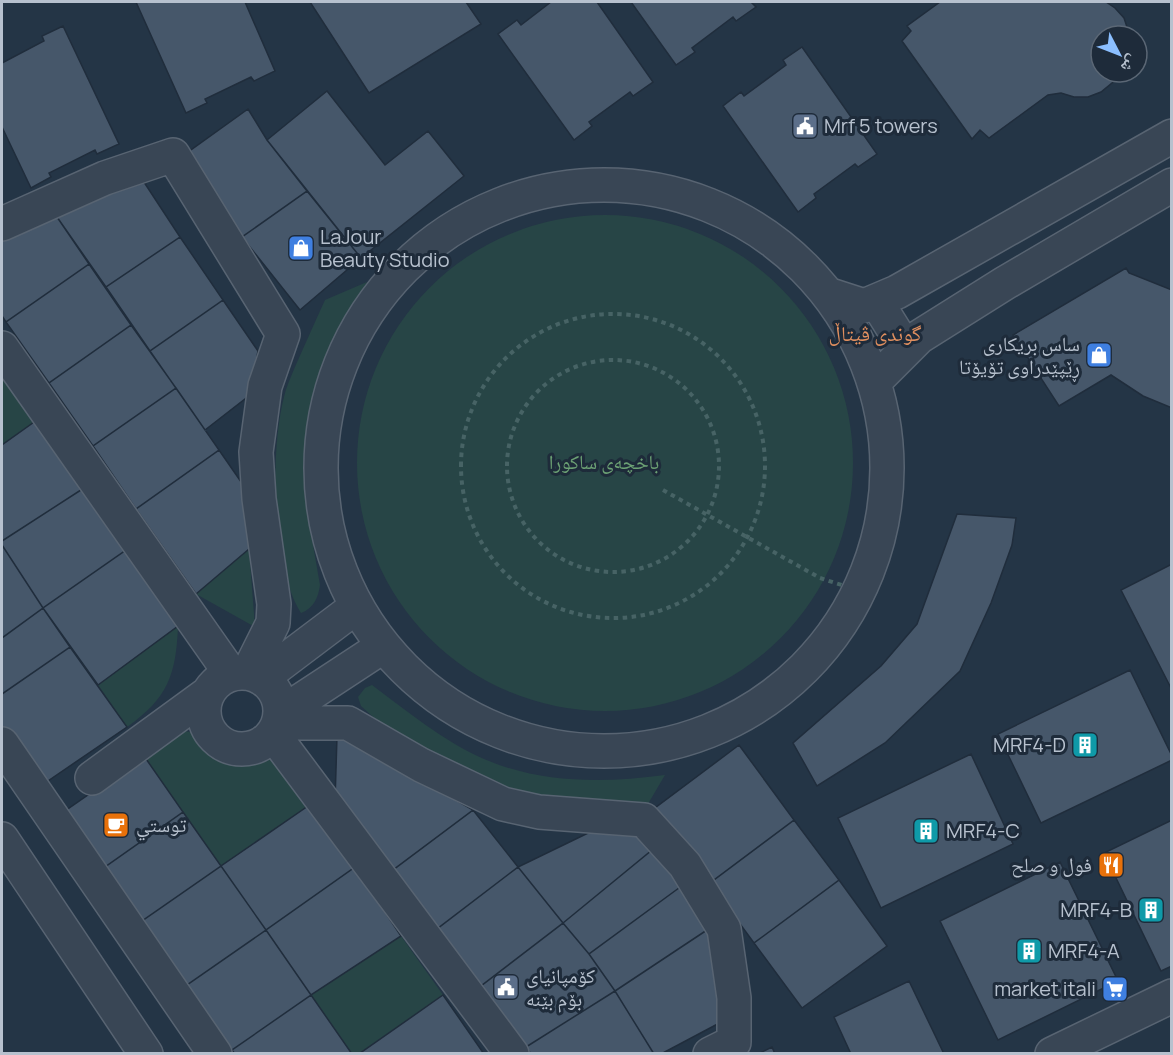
<svg xmlns="http://www.w3.org/2000/svg" width="1173" height="1055" font-family="Manrope,'Noto Naskh Arabic',sans-serif">
<style>
.green{fill:#274546}
.building{fill:#46576a;stroke:#202d3c;stroke-width:1.5}
.lines{fill:none;stroke-linecap:round;stroke-linejoin:round}
.minor-casing{stroke:#586472;stroke-width:36}
.tertiary-casing{stroke:#586472;stroke-width:36}
.path{stroke:#476365;stroke-width:4;stroke-dasharray:4.5 4.5;stroke-linecap:butt}
.minor{stroke:#394655;stroke-width:33}
.tertiary{stroke:#394655;stroke-width:33}
.labels{text-anchor:middle;stroke-width:6;stroke-linejoin:round;paint-order:stroke}
.poi-label{font-size:20px;fill:#b7c1ce;stroke:#1e2b3a;text-anchor:start}
.park-label{font-size:20px;fill:#6ca174;stroke:#1e2b3a}
.neighbourhood-label{font-size:21px;fill:#e08f5f;stroke:#1e2b3a}
</style>
<rect width="100%" height="100%" fill="#243546"/>
<path class="green" d="M357 463a248 248 0 1 1 496 0a248 248 0 1 1-496 0Z
M 367,282 L 340,331 L 310,420 L 306,459 L 306,505 L 320,585 C 318,598 314,608 301,613 C 271,565 270,452 284,397 C 286,387 291,377 295,367 C 305,344 315,322 325,300 Z
M 2,371 L 37,420 L 2,445 Z
M 249,549 L 255,627 L 196,594 Z
M 178,626 C 176,675 168,698 127,727 L 98,685 Z
M 372,685 C 407,711 443,741 484,759 C 542,784 604,783 665,775 L 645,809 L 541,801 L 474,777 L 381,724 L 361,706 L 358,697 L 365,688 Z
M 179,730 L 200,734 L 219,753 L 233,759 L 256,759 L 277,756 L 311,804 L 221,866 L 144,756 Z
M 401,936 L 443,995 L 359,1053 L 352,1054 L 311,995 Z"/>
<path class="building" d="M 136,2 L 245,2 L 275,71 L 254,81 L 251,77 L 205,99 L 207,103 L 186,113 Z
M 310,2 L 466,2 L 481,24 L 369,93 Z
M 551,2 L 597,2 L 653,82 L 633,96 L 630,92 L 589,122 L 592,126 L 574,140 L 498,34 L 517,20 L 521,25 Z
M 631,2 L 751,2 L 756,7 L 736,21 L 733,17 L 692,48 L 695,52 L 676,65 Z
M 940,2 L 1106,2 L 1115,8 L 1124,18 L 1130,36 L 1101,36 L 1101,72 L 1121,72 L 1118,78 L 1101,92 L 1088,97 L 1074,97 L 1061,93 L 1048,95 L 989,138 L 980,130 L 972,139 L 902,41 L 911,31 L 907,26 Z
M 63,26 L 119,144 L 97,154 L 95,150 L 49,173 L 51,177 L 31,188 L 2,127 L 2,63 L 44,41 L 42,36 Z
M 802,47 L 877,154 L 858,167 L 855,164 L 814,194 L 816,198 L 798,212 L 723,106 L 741,92 L 744,96 L 786,65 L 783,60 Z
M 327,91 L 385,165 L 428,131 L 464,176 L 361,258 L 267,140 Z
M 248,109 L 267,140 L 307,191 L 242,237 L 184,155 Z
M 140,176 L 180,237 L 106,287 L 57,217 Z
M 307,191 L 361,258 L 300,310 L 242,237 Z
M 57,217 L 89,264 L 6,322 L 2,316 L 2,241 L 12,234 Z
M 180,237 L 223,300 L 150,351 L 106,287 Z
M 89,264 L 131,325 L 49,383 L 6,322 Z
M 1126,268 L 1129,273 L 1172,290 L 1172,408 L 1143,396 L 1111,375 L 1059,406 L 1013,335 Z
M 223,300 L 258,351 L 250,395 L 205,430 L 150,351 Z
M 131,325 L 176,388 L 93,446 L 49,383 Z
M 176,388 L 219,450 L 136,509 L 93,446 Z
M 37,420 L 84,488 L 2,541 L 2,445 Z
M 219,450 L 246,489 L 249,549 L 196,594 L 136,509 Z
M 84,488 L 126,550 L 43,608 L 2,545 L 2,541 Z
M 957,514 L 1016,518 L 1012,545 L 991,603 L 960,671 L 885,743 L 817,786 L 793,743 L 881,666 L 917,624 Z
M 2,545 L 43,608 L 2,638 Z
M 126,550 L 178,626 L 98,685 L 43,608 Z
M 1172,564 L 1172,690 L 1121,590 Z
M 43,608 L 70,647 L 2,694 L 2,638 Z
M 70,647 L 127,727 L 42,785 L 2,727 L 2,694 Z
M 1130,670 L 1172,756 L 1172,760 L 1041,823 L 998,734 Z
M 337,736 L 391,762 L 473,810 L 393,870 L 335,802 Z
M 739,745 L 794,820 L 710,883 L 655,808 Z
M 971,754 L 1013,844 L 881,908 L 838,818 Z
M 144,756 L 183,812 L 105,867 L 65,811 Z
M 311,804 L 355,867 L 266,930 L 221,866 Z
M 473,810 L 518,867 L 437,929 L 393,870 Z
M 183,812 L 221,866 L 142,921 L 105,867 Z
M 617,819 L 652,850 L 563,923 L 518,867 Z
M 794,820 L 839,880 L 754,943 L 710,883 Z
M 1172,820 L 1172,966 L 1161,971 L 1104,853 Z
M 652,850 L 683,885 L 589,954 L 563,923 Z
M 1060,862 L 1118,981 L 998,1040 L 940,921 Z
M 221,866 L 266,930 L 187,985 L 142,921 Z
M 355,867 L 401,936 L 311,995 L 266,930 Z
M 518,867 L 563,923 L 481,986 L 437,929 Z
M 839,880 L 887,946 L 802,1008 L 754,943 Z
M 683,885 L 710,928 L 615,991 L 589,954 Z
M 563,923 L 589,954 L 615,991 L 526,1047 L 481,986 Z
M 710,928 L 727,1019 L 661,1054 L 654,1054 L 615,991 Z
M 266,930 L 311,995 L 232,1050 L 187,985 Z
M 909,981 L 944,1054 L 851,1054 L 834,1017 Z
M 615,991 L 654,1054 L 531,1054 L 526,1047 Z
M 311,995 L 352,1054 L 235,1054 L 232,1050 Z
M 443,995 L 484,1054 L 359,1054 Z
M 772,1047 L 775,1054 L 758,1054 Z"/>
<g class="lines">
<defs>
<path id="minor" d="M321 468a283 283 0 1 1 566 0a283 283 0 1 1-566 0Z
M 2,224 L 105,178 L 173,155 L 283,334 L 265,386 L 256,452 L 259,499 L 274,604 L 273,623 L 248,673
M 830,295 L 864,306 L 897,292 L 1172,136
M 876,301 L 906,349
M 2,348 L 231,674
M 875,381 L 919,337 L 1005,283 L 1172,185
M204 711a38 38 0 1 1 76 0a38 38 0 1 1-76 0Z
M 262,678 L 356,607
M 280,714 L 382,647
M 279,723 L 348,723 L 421,765 L 503,804 L 539,812 L 644,820 L 685,865 L 724,929 L 734,998 L 734,1042 L 710,1054
M 273,734 L 512,1054
M 92,778 L 207,694"/>
<path id="tertiary" d="M 2,744 L 215,1054
M 2,839 L 146,1054
M 1052,1054 L 1172,996"/>
</defs>
<use href="#minor" class="minor-casing"/>
<use href="#tertiary" class="tertiary-casing"/>
<path class="path" d="M461 466a152 152 0 1 1 304 0a152 152 0 1 1-304 0Z
M507 466a106 106 0 1 1 212 0a106 106 0 1 1-212 0Z
M 663,490 L 820,578 L 860,591"/>
<use href="#minor" class="minor"/>
<use href="#tertiary" class="tertiary"/>
</g>
<defs>
<symbol id="civic-square" viewBox="-11 -11 22 22"><rect x="-9" y="-9" width="18" height="18" rx="4" fill="#5c6f8a" stroke="#1e2b3a"/><path d="M-.6-6.5H3V-4.5H.6V-3L4-1V1h2V6H-6V1h2V-1L-.6-3ZM-1.2 2.5V6h2.4V2.5Z" fill="#fff"/></symbol>
<symbol id="shop-square" viewBox="-11 -11 22 22"><rect x="-9" y="-9" width="18" height="18" rx="4" fill="#3f7fe0" stroke="#1e2b3a"/><path d="M-5-2.5h2.3a2.7 3.5 0 0 1 5.4 0H5L5.5 6h-11ZM-1.5-2.5h3a1.5 2.3 0 0 0-3 0Z" fill="#fff"/></symbol>
<symbol id="building-square" viewBox="-11 -11 22 22"><rect x="-9" y="-9" width="18" height="18" rx="4" fill="#0f9aa8" stroke="#1e2b3a"/><path d="M-4-6H4V6H1V3H-1V6H-4ZM-2.5-4.3h1.7v1.8h-1.7ZM.8-4.3h1.7v1.8H.8ZM-2.5-1h1.7V.8h-1.7ZM.8-1h1.7V.8H.8Z" fill="#fff"/></symbol>
<symbol id="cafe-square" viewBox="-11 -11 22 22"><rect x="-9" y="-9" width="18" height="18" rx="4" fill="#e8710a" stroke="#1e2b3a"/><path d="M-5.5-4.5H6V0H3Q3 3.5 0 3.5H-2.5Q-5.5 3.5-5.5 0ZM3-3.2v2h1.7v-2ZM-6 4.5H4V6H-6Z" fill="#fff"/></symbol>
<symbol id="restaurant-square" viewBox="-11 -11 22 22"><rect x="-9" y="-9" width="18" height="18" rx="4" fill="#e8710a" stroke="#1e2b3a"/><path d="M-5-6h1v4h1v-4h1v4h1v-4h1v5L-1.5 .5V6h-2V.5L-5-1ZM5-6V6H3V1.5H1.5Q1.5-4 5-6Z" fill="#fff"/></symbol>
<symbol id="supermarket-square" viewBox="-11 -11 22 22"><rect x="-9" y="-9" width="18" height="18" rx="4" fill="#3f7fe0" stroke="#1e2b3a"/><path d="M-6-5.5h2.5l.6 2H6L4.5 2H-2.5L-4.4-4H-6ZM-1.5 3.2a1.3 1.3 0 1 0 .1 0ZM3 3.2a1.3 1.3 0 1 0 .1 0Z" fill="#fff"/></symbol>
</defs>
<g fill-rule="evenodd">
<use href="#civic-square" x="790" y="111" width="30" height="30"/>
<use href="#shop-square" x="286" y="233" width="30" height="30"/>
<use href="#shop-square" x="1084" y="340" width="30" height="30"/>
<use href="#building-square" x="1070" y="730" width="30" height="30"/>
<use href="#cafe-square" x="101" y="810" width="30" height="30"/>
<use href="#building-square" x="911" y="816" width="30" height="30"/>
<use href="#restaurant-square" x="1096" y="850" width="30" height="30"/>
<use href="#building-square" x="1136" y="895" width="30" height="30"/>
<use href="#building-square" x="1014" y="936" width="30" height="30"/>
<use href="#civic-square" x="491" y="972" width="30" height="30"/>
<use href="#supermarket-square" x="1100" y="974" width="30" height="30"/>
</g>
<g class="labels">
<g class="poi-label">
<text x="824" y="133">Mrf 5 towers</text>
<text x="320" y="244">LaJour<tspan x="320" dy="23">Beauty Studio</tspan></text>
<text x="1080" y="351" text-anchor="end">ساس بریکاری<tspan x="1080" dy="23">ڕێپێدراوی تۆیۆتا</tspan></text>
<text x="1066" y="752" text-anchor="end">MRF4-D</text>
<text x="136" y="832">توستي</text>
<text x="946" y="838">MRF4-C</text>
<text x="1092" y="872" text-anchor="end">فول و صلح</text>
<text x="1132" y="917" text-anchor="end">MRF4-B</text>
<text x="1048" y="958">MRF4-A</text>
<text x="526" y="983">کۆمپانیای<tspan x="526" dy="23">بۆم بێنە</tspan></text>
<text x="1096" y="996" text-anchor="end">market itali</text>
</g>
<g class="park-label">
<text x="604" y="469">باخچەی ساکورا</text>
</g>
<g class="neighbourhood-label">
<text x="875" y="341">گوندی ڤیتاڵ</text>
</g>
</g>
<rect width="1173" height="1055" fill="none" stroke="#b7c1ce" stroke-width="6"/>
<g transform="translate(1119 54) rotate(132)"><circle r="28" fill="#1e2b3a" stroke="#5b6775" stroke-width="1.5"/>
<path d="M0-4.5L10 22L0 15L-10 22Z" fill="#8bbfff"/>
<text y="-9" font-size="16" font-weight="bold" text-anchor="middle" fill="#b7c1ce">ش</text>
</g>
</svg>
